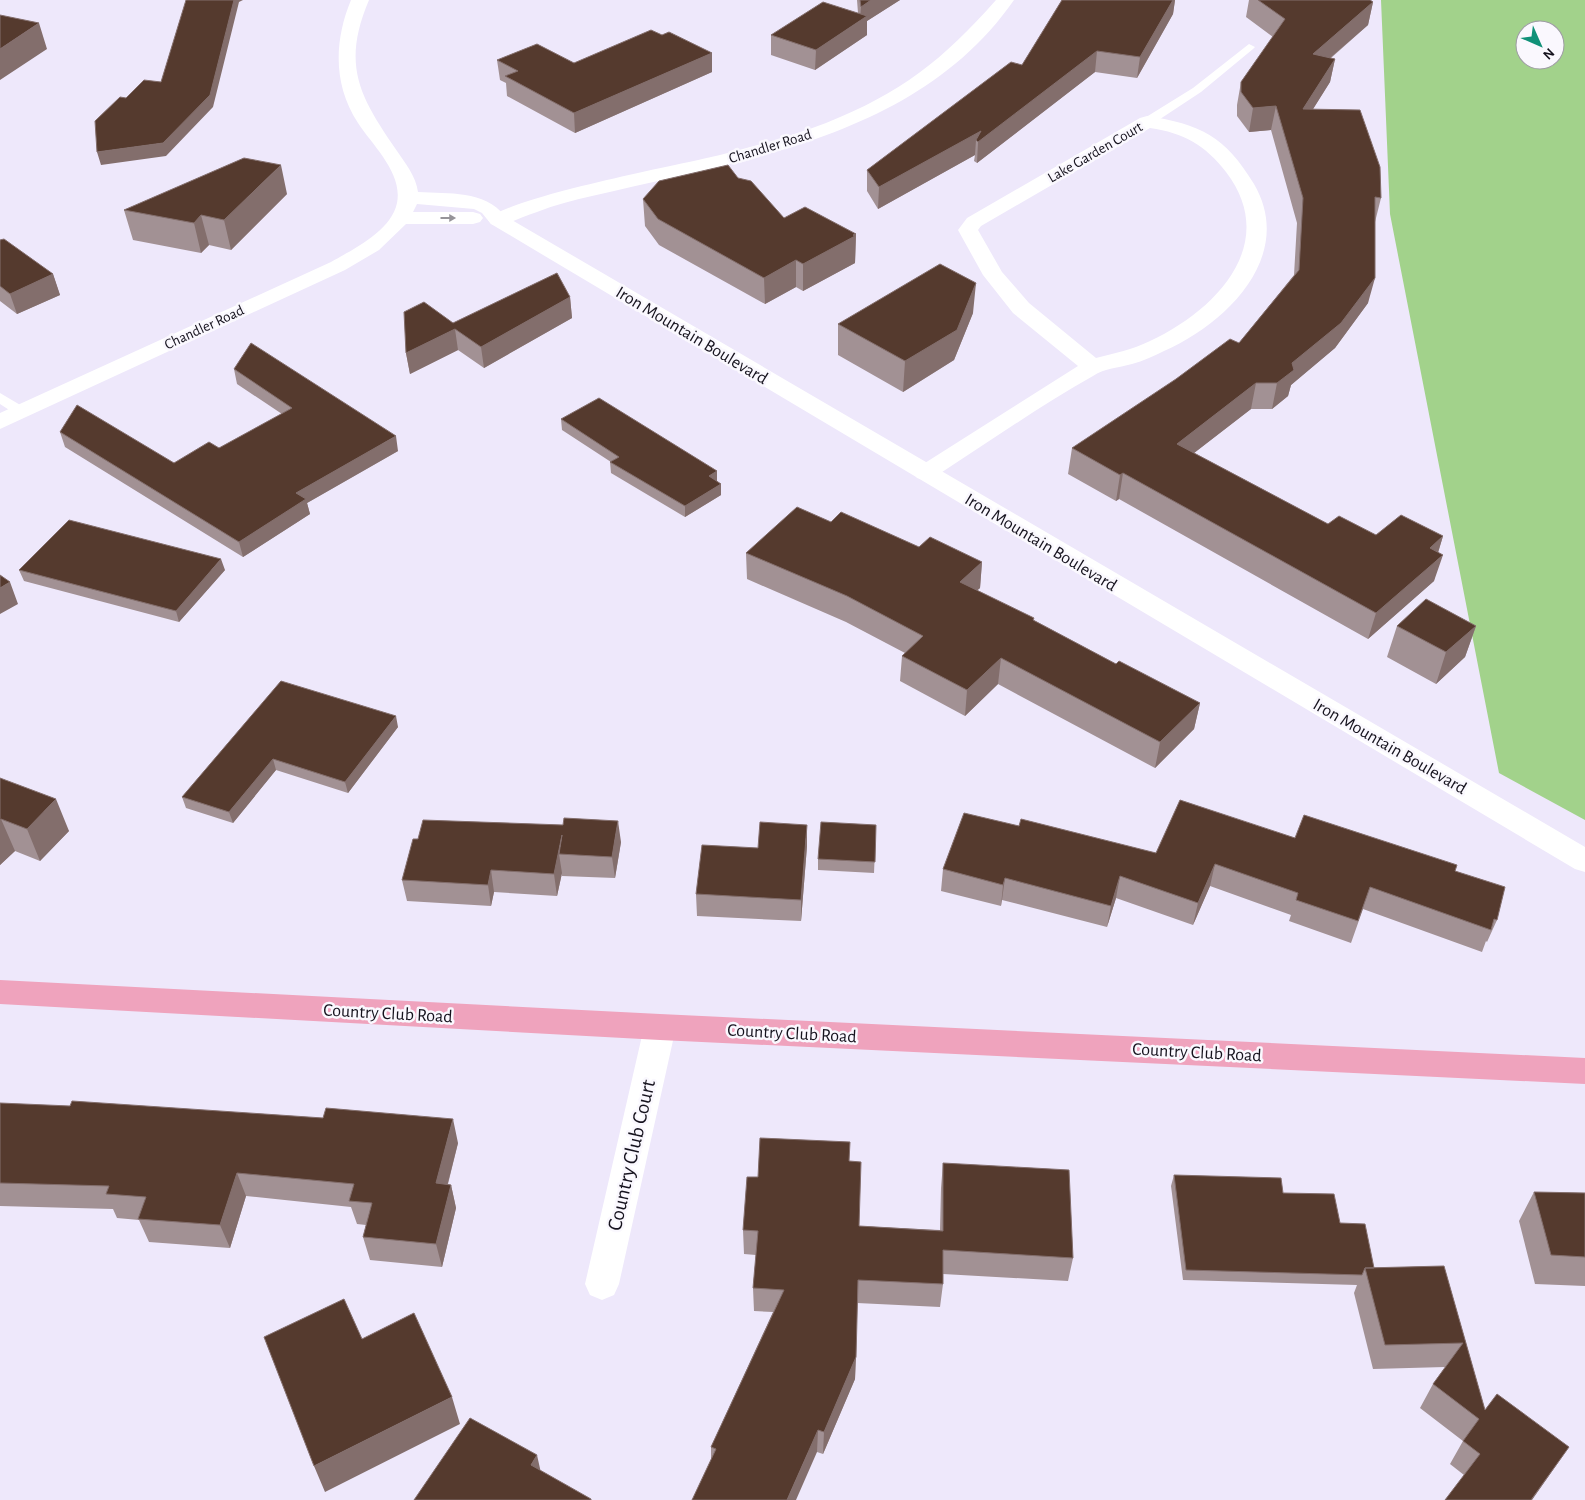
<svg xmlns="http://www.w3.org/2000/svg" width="1585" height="1500" font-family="'Alegreya Sans',sans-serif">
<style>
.green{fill:#a2d28b;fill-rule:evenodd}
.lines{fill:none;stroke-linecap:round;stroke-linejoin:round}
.service{fill:#fff;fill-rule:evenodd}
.minor{fill:#fff;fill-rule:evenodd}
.tertiary{fill:#fff;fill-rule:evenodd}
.primary{fill:#efa3bd;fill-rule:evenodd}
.wall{fill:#a29194}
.shaded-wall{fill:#836e6c}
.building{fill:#553a2e;stroke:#836e6c}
.oneway{fill:#969499}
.labels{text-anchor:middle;stroke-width:5;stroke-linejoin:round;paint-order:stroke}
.far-street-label{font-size:15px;fill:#15121d;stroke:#faf8fe}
.street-label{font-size:18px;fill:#15121d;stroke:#faf8fe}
.near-street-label{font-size:21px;fill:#15121d;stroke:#faf8fe}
</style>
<rect width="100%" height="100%" fill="#eee8fb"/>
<path class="green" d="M 1381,0 L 1585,0 L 1585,820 L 1499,773 L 1390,214 ZM 1525,30 L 1555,30 L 1555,60 L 1525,60 Z"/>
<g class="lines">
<path class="service" d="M 1249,44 L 1255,47 L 1253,49 L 1201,92 L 1151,125 L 1143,125 L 1141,122 L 1143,119 L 1193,88 Z
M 0,393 L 27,409 L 29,412 L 27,415 L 17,415 L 0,404 Z"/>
<path class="minor" d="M 996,0 L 1014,0 C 918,138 742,160 592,196 C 573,200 555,205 537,212 C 524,216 511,223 498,226 L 491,224 L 488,220 C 503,198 684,164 720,155 C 756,146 792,136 826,123 C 901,93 943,60 996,0 Z
M 1147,116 C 1200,124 1225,136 1254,184 C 1296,256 1226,324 1164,351 C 1154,356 1143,361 1132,364 C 1118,368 1105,368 1093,376 C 1038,407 986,444 933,478 L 925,480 L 917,478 L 913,473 L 917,468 L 1078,366 L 1013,313 L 983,275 L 958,230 L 967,218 L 1140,118 ZM 1150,128 C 1184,133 1205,145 1226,172 C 1281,244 1215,311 1150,341 C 1132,350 1115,353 1096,358 L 1029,303 L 1002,272 L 978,230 L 981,226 Z
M 660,1014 L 671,1018 L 676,1027 L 619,1284 L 614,1295 L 602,1300 L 590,1295 L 585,1284 L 644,1027 L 649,1018 Z"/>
<path class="tertiary" d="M 351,0 L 369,0 C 341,66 360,97 397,151 C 405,163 416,176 418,192 C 449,194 484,190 505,216 L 1585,847 L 1585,872 L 1575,869 L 491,224 L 482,213 L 474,209 L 417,204 L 413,212 L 473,212 L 480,214 L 483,218 L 480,222 L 473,224 L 406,224 L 379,250 L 345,270 L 0,429 L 0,413 L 331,262 C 354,249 391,231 397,203 C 403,173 373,146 358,123 C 333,85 334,41 351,0 Z"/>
<path class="primary" d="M 0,980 L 660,1014 L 1585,1058 L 1585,1084 L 660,1040 L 0,1004 Z"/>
</g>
<path class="wall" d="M 857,0 L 900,0 L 867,21 L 867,35 L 815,70 L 771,55 L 771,35 L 858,13 Z
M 1062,0 L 1175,0 L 1173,14 L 1137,78 L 1095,72 L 977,163 L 974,161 L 975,155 L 878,209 L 867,191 L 867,170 L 1022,65 Z
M 1249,0 L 1370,0 L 1373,2 L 1368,25 L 1331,58 L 1335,59 L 1330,82 L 1313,109 L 1381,198 L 1375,222 L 1368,303 L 1335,348 L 1291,385 L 1288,396 L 1272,409 L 1251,409 L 1194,453 L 1328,524 L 1376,535 L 1443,536 L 1438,553 L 1434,581 L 1368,639 L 1119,499 L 1116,501 L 1068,474 L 1072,448 L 1239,343 L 1294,275 L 1297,223 L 1271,130 L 1249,132 L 1237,116 L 1237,105 L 1241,82 L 1273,37 L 1246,17 Z
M 662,35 L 712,53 L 712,72 L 575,133 L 507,96 L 506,83 L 500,80 L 497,60 L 574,63 Z
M 738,178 L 784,218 L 856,234 L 855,263 L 803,291 L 796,287 L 765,304 L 659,245 L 645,226 L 643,199 Z
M 287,194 L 231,250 L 209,245 L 201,253 L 133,240 L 124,210 Z
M 0,240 L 53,274 L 60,295 L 17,314 L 0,301 Z
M 570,297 L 572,318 L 484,368 L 458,350 L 410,374 L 406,353 L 453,323 Z
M 973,313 L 954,360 L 903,392 L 838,355 L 838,324 Z
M 234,369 L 398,451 L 307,503 L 310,514 L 243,557 L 65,447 L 60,432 L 174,463 L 219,448 L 282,414 L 237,384 Z
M 561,419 L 717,471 L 717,481 L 721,495 L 685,517 L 611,473 L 610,462 L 611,462 L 562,430 Z
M 831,522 L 919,547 L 982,562 L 980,588 L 977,590 L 1116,664 L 1200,703 L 1194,729 L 1155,768 L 998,684 L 965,716 L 900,681 L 902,656 L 905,653 L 846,622 L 747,579 L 746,553 Z
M 19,570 L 225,570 L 179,622 L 24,581 Z
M 1397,626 L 1476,626 L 1465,657 L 1436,684 L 1387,657 Z
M 281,681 L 398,727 L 348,793 L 276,770 L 233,823 L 186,808 L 182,797 Z
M 0,778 L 69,831 L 40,861 L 15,851 L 0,865 Z
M 876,825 L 874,873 L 818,870 L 818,859 Z
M 1019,826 L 1156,853 L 1295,838 L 1455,871 L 1497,920 L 1487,942 L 1486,941 L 1482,952 L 1363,909 L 1351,943 L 1289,921 L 1291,915 L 1210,886 L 1193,925 L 1116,898 L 1107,927 L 1002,900 L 1001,906 L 941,891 L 943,869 Z
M 621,842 L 615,878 L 562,876 L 562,873 L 557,896 L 494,892 L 491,906 L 407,901 L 402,880 Z
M 807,846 L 801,921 L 697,916 L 696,894 L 758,848 Z
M 0,1103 L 458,1143 L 448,1184 L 451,1185 L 456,1208 L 442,1267 L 370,1260 L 363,1237 L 366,1225 L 357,1224 L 351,1207 L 246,1196 L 230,1248 L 149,1242 L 139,1220 L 117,1218 L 113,1209 L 0,1206 Z
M 849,1161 L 859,1226 L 940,1230 L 941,1188 L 943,1163 L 1073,1258 L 1068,1281 L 943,1274 L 943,1284 L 940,1307 L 857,1303 L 855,1379 L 823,1454 L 817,1452 L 711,1459 L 711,1447 L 773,1312 L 754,1311 L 753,1288 L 756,1255 L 744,1254 L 743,1230 L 758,1177 Z
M 1174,1175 L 1283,1193 L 1340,1223 L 1374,1268 L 1444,1266 L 1485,1410 L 1553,1470 L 1464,1475 L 1450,1464 L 1463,1441 L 1420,1408 L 1433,1384 L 1445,1367 L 1373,1369 L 1354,1293 L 1357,1285 L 1183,1280 L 1171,1186 Z
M 1534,1192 L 1585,1193 L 1585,1286 L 1535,1284 L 1519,1221 Z"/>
<path class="shaded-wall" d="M 234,0 L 243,0 L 239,2 L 213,107 L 166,156 L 101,165 L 97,152 L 163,143 Z
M 871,0 L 900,0 L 867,21 L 867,35 L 815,70 L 816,50 L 860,21 L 861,7 Z
M 1173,0 L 1175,0 L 1173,14 L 1137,78 L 1140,57 Z
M 1373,2 L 1368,25 L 1308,77 L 1313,54 Z
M 39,23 L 47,49 L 0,80 L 0,49 Z
M 1097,51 L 1095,72 L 977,163 L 978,142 L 976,140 L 975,155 L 878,209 L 879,187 Z
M 712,53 L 712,72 L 575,133 L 574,113 Z
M 1335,59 L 1330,82 L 1298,133 L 1303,109 Z
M 1276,106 L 1271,130 L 1249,132 L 1253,108 Z
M 281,165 L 287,194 L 231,250 L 224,220 Z
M 201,215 L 209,245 L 201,253 L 194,223 Z
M 856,234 L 855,263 L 803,291 L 803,264 Z
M 796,260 L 796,287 L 765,304 L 764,278 Z
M 53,274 L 60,295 L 17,314 L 10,294 Z
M 1375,278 L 1368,303 L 1335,348 L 1291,385 L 1288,396 L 1272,409 L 1277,383 L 1292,363 Z
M 976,283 L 973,313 L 954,360 L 903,392 L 905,361 Z
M 570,297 L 572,318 L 484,368 L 481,347 Z
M 455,329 L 458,350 L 410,374 L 406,353 Z
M 1256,383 L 1251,409 L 1172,470 L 1177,444 Z
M 396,436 L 398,451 L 307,503 L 310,514 L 243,557 L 239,542 L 296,493 Z
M 717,471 L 717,482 L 709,476 Z
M 1123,473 L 1119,499 L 1116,501 L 1120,475 Z
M 721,484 L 721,495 L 685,517 L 685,506 Z
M 1443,536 L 1435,562 L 1443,555 L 1434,581 L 1368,639 L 1376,613 L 1430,548 Z
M 221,559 L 225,570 L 179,622 L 176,611 Z
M 982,562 L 980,588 L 958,608 L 960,582 Z
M 10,582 L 18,604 L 0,614 L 0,588 Z
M 1476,626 L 1465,657 L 1436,684 L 1446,652 Z
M 1001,658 L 998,684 L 965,716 L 967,690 Z
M 1200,703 L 1194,729 L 1155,768 L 1160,742 Z
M 396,716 L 398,727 L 348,793 L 345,782 Z
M 273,759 L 276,770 L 233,823 L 229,812 Z
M 56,799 L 69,831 L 40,861 L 27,829 Z
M 1,819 L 15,851 L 0,865 L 0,820 Z
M 618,821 L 621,842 L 615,878 L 612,857 Z
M 807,825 L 807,846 L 801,921 L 801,900 Z
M 562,835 L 559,854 L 562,873 L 557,896 L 554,874 Z
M 1215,864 L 1210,886 L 1193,925 L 1198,903 Z
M 491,870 L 494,892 L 491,906 L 488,885 Z
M 1120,876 L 1116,898 L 1107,927 L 1111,906 Z
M 1005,878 L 1002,900 L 1001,906 L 1003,885 Z
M 453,1119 L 458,1143 L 442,1206 L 436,1183 Z
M 237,1173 L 246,1196 L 230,1248 L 220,1225 Z
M 451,1185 L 456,1208 L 442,1267 L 436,1244 Z
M 856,1357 L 855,1379 L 823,1454 L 824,1432 Z
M 452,1397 L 460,1424 L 325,1492 L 314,1466 Z
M 818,1430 L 817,1452 L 796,1500 L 787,1500 Z
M 1569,1447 L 1532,1500 L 1531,1500 Z
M 537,1455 L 543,1482 L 531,1465 Z"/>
<path class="building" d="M 186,0 L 234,0 L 210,95 L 163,143 L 97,152 L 95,121 L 120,97 L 126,98 L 144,80 L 161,82 Z
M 860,0 L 871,0 L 861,7 Z
M 1062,0 L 1173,0 L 1140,57 L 1097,51 L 978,142 L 976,140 L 981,131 L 879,187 L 867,170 L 1011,62 L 1022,65 Z
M 1258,0 L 1370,0 L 1373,2 L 1313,54 L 1335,59 L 1303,109 L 1360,110 L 1380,167 L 1381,198 L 1375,197 L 1375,278 L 1341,323 L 1292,363 L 1294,370 L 1277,383 L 1256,383 L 1177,444 L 1328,524 L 1339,516 L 1376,535 L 1401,515 L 1443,536 L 1430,548 L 1443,555 L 1376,613 L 1123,473 L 1120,475 L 1072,448 L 1176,379 L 1230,339 L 1239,343 L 1299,270 L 1303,198 L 1276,106 L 1253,108 L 1241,92 L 1241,82 L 1285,19 Z
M 823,2 L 867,16 L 816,50 L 771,35 Z
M 0,15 L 39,23 L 0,49 Z
M 651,30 L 662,35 L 669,32 L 712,53 L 574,113 L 505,76 L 518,71 L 497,60 L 537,44 L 574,63 Z
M 244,158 L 281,165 L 224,220 L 201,215 L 194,223 L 124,210 Z
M 728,165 L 738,178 L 751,181 L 784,218 L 805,207 L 856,234 L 853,235 L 855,236 L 803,264 L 796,260 L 764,278 L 658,219 L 643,199 L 659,181 Z
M 4,239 L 53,274 L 10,294 L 0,286 L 0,240 Z
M 940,264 L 976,283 L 957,330 L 905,361 L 838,324 Z
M 557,273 L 570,297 L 481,347 L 455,329 L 406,353 L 404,312 L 424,302 L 453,323 Z
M 251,343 L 396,436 L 296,493 L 306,499 L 239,542 L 60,432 L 77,405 L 174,463 L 209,442 L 219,448 L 292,408 L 234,369 Z
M 599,398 L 717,471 L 709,476 L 721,484 L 685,506 L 610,462 L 619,457 L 561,419 Z
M 797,507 L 831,522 L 841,512 L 919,547 L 930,537 L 982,562 L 960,582 L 1034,618 L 1033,620 L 1116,664 L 1119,661 L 1200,703 L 1160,742 L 1001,658 L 967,690 L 902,656 L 923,636 L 847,596 L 746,553 Z
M 69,520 L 221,559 L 176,611 L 19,570 Z
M 0,575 L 10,582 L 0,588 Z
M 1426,599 L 1476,626 L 1446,652 L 1397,626 Z
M 281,681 L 396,716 L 345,782 L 273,759 L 229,812 L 182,797 Z
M 0,778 L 56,799 L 27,829 L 1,819 L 0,820 Z
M 1180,800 L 1295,838 L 1304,815 L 1457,865 L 1455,871 L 1505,887 L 1497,920 L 1494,919 L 1491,930 L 1370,887 L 1358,921 L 1296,900 L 1298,893 L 1215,864 L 1198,903 L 1120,876 L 1111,906 L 1005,878 L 1003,885 L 943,869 L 964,813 L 1019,826 L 1021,819 L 1156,853 Z
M 564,818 L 618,821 L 612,857 L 559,854 L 562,835 L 554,874 L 491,870 L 488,885 L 402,880 L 413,839 L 418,839 L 423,820 L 563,825 Z
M 760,822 L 807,825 L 801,900 L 696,894 L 702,845 L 758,848 Z
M 821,822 L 876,825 L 875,862 L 818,859 Z
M 72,1101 L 323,1118 L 326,1108 L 453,1119 L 436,1183 L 451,1185 L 436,1244 L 363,1237 L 372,1203 L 349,1201 L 354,1184 L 237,1173 L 220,1225 L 138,1219 L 146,1197 L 106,1194 L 109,1186 L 0,1183 L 0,1103 L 70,1106 Z
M 760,1138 L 850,1142 L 849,1161 L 861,1162 L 859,1226 L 943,1231 L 943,1163 L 1069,1170 L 1073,1258 L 943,1250 L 943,1284 L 858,1280 L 856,1357 L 824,1432 L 818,1430 L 787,1500 L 692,1500 L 716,1449 L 711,1447 L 784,1290 L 753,1288 L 758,1231 L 743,1230 L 747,1177 L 758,1177 Z
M 1174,1175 L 1281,1178 L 1283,1193 L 1334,1194 L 1340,1223 L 1365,1224 L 1374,1268 L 1365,1268 L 1362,1275 L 1186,1270 Z
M 1534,1192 L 1585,1193 L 1585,1257 L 1551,1255 Z
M 1444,1266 L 1485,1410 L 1497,1394 L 1569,1447 L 1531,1500 L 1445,1500 L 1480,1454 L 1463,1441 L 1479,1419 L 1433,1384 L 1463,1343 L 1385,1345 L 1365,1268 Z
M 344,1299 L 362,1339 L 414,1313 L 452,1397 L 314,1466 L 264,1337 Z
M 470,1418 L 537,1455 L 531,1465 L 591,1499 L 591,1500 L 414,1500 Z"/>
<defs><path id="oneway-solid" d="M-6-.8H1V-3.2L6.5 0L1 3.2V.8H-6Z" transform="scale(1.25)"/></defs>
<use class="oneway" href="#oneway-solid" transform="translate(448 218)"/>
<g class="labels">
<g class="far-street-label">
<text transform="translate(770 146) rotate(-17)" y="5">Chandler Road</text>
<text transform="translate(1095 152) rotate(-30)" y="5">Lake Garden Court</text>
<text transform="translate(204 327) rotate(-25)" y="5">Chandler Road</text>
</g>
<g class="street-label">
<text transform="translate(692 335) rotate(31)" y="6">Iron Mountain Boulevard</text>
<text transform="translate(1041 542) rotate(31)" y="6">Iron Mountain Boulevard</text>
<text transform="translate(1390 746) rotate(30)" y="6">Iron Mountain Boulevard</text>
<text transform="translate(388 1013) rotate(3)" y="6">Country Club Road</text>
<text transform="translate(792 1033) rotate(3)" y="6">Country Club Road</text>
<text transform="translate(1197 1052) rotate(3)" y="6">Country Club Road</text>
</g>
<g class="near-street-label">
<text transform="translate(631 1155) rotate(-77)" y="7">Country Club Court</text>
</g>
</g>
<g transform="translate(1540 45) rotate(135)"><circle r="24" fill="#faf8fe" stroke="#9e9ca4"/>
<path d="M0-4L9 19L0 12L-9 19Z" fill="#109178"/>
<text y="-8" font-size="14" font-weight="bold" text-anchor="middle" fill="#15121d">N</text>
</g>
</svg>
